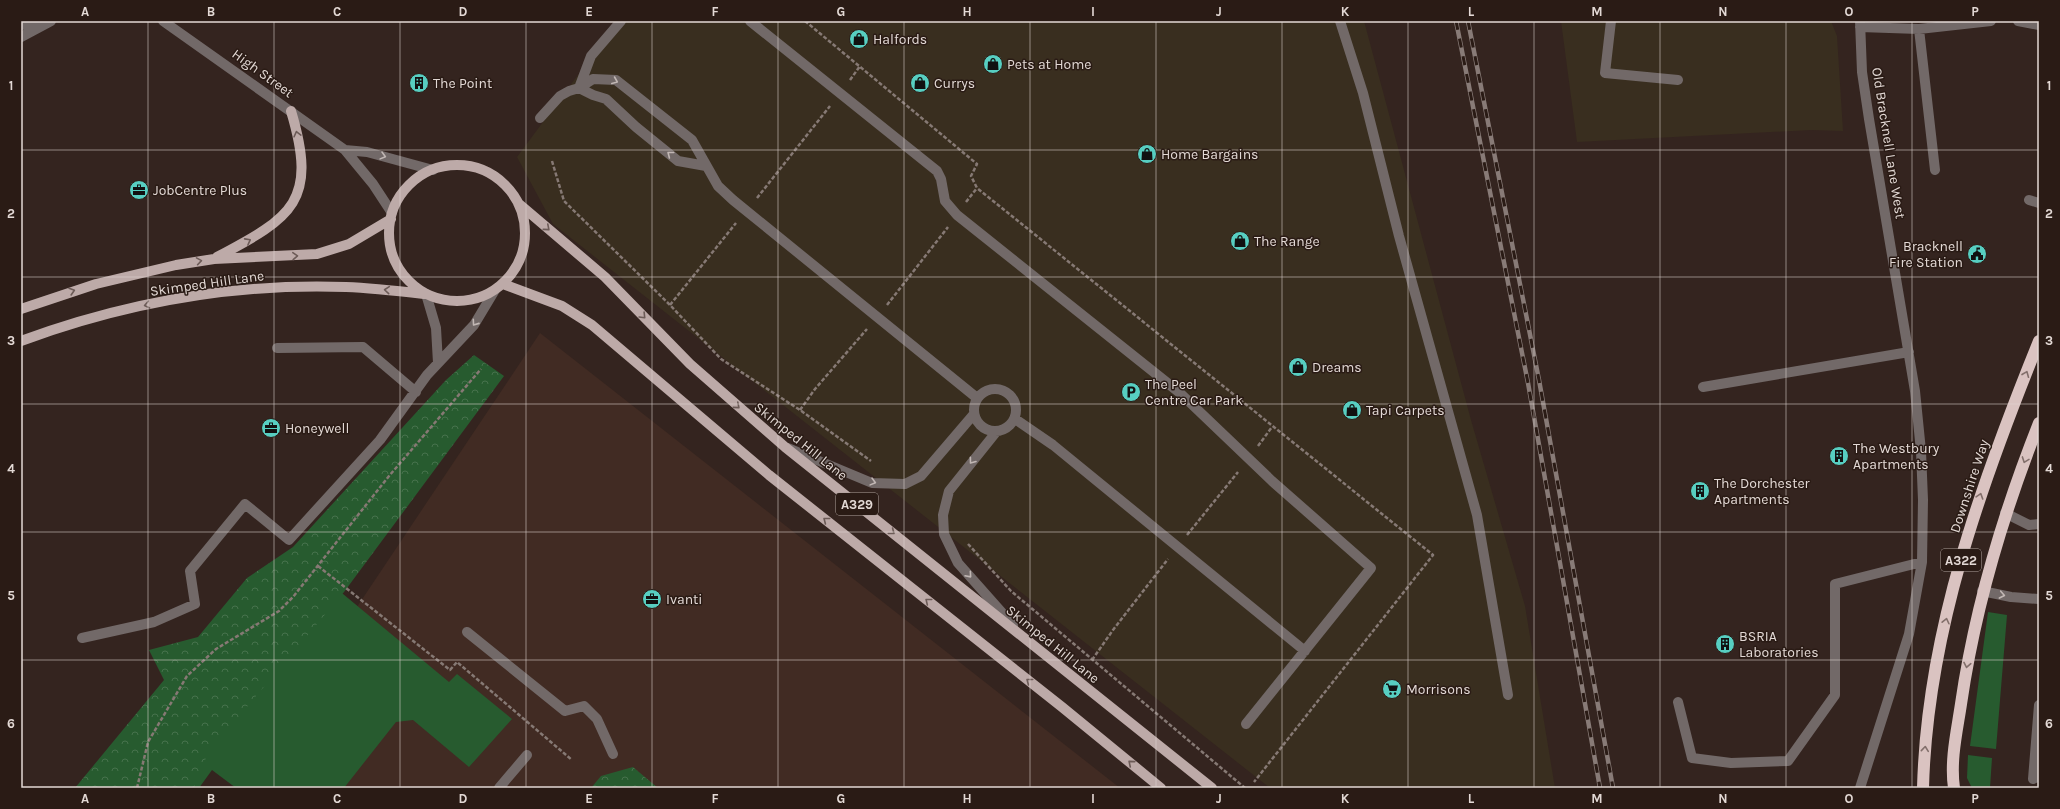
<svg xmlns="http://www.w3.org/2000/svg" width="2060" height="809" font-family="Karla,sans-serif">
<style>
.commercial{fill:#392e1f}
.built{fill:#412b23}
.green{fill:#275b2f}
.forest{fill:url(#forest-crowns)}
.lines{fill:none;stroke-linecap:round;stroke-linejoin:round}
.path{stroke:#867974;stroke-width:2.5;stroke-dasharray:4 2;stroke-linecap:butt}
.minor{stroke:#726968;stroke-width:10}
.major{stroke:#bdaaa8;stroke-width:10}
.highway{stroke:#dac3c1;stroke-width:12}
.rail-casing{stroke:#887b77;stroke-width:4.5}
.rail{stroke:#2a1b15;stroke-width:3;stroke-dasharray:9;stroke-linecap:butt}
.oneway{stroke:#c1b7b4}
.oneway2{stroke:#6c5b57}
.oneway3{stroke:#826f6b}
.grid{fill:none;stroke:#e3d9d5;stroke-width:1;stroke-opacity:0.55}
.labels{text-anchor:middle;stroke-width:3;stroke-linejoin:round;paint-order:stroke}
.shield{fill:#2a1b15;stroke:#aca09b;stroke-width:1}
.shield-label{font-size:13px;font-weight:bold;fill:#e3d9d5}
.poi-label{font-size:14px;fill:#e3d9d5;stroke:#2a1b15;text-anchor:start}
.street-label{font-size:14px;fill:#e3d9d5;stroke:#2a1b15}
.neatline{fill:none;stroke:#e3d9d5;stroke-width:1.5}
.grid-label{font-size:13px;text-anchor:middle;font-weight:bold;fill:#e3d9d5}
</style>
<defs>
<pattern id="forest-crowns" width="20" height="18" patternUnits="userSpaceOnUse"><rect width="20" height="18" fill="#275b2f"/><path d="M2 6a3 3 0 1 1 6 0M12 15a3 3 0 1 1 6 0" fill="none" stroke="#46724c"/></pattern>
</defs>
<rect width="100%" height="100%" fill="#34241f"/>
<path class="commercial" d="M 618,21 L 1364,21 L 1471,420 L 1525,606 L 1555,788 L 1270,788 L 553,224 L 517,157 Z
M 1561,21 L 1831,21 L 1837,36 L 1843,131 L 1811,130 L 1577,142 Z"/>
<path class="built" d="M 540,333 L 1120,788 L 236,788 Z"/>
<path class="green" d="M 331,584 L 449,682 L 457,674 L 512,719 L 469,767 L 413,720 L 396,722 L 344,788 L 236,788 L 212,770 L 199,788 L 149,788 Z
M 1988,612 L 2007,615 L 1996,749 L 1970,746 Z
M 1968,755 L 1992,758 L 1990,788 L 1972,788 L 1967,778 Z"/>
<path class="forest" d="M 474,355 L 504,376 L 344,592 L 208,753 L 194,788 L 75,788 L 164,680 L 149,650 L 198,637 L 247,578 L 293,547 L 446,380 Z
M 633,767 L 658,788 L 591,788 L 601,776 Z"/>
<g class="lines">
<path class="path" d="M 805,21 L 977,164 L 971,176 L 977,188 L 1433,555 L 1254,782
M 594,22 L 594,21
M 850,80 L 860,66
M 552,161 L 564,201 L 670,305 L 721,359 L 800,410 L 871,461
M 757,198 L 830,106
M 966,202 L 977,188
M 670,305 L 736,223
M 887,305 L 948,227
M 800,410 L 815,389 L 867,329
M 1258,446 L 1272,427
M 1187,535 L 1238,472
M 968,544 L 1011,591 L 1245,788
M 318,566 L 450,670 L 457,662 L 572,760
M 1092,660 L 1113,630 L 1168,559
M 137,788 L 148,742 L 187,676 L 216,649 L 279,611 L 293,597 L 389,476 L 481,369"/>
<path class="minor" d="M 163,21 L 345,150 L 373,184 L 392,213
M 750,21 L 937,171 L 941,179 L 945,201 L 957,215 L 1180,393 L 1272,481 L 1371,568 L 1246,724
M 1340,21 L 1363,93 L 1399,236 L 1477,515 L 1508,695
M 1611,21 L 1605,73 L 1678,80
M 1860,21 L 1862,72 L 1869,119 L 1915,391 L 1921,451 L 1923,500 L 1922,562 L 1909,634 L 1860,788
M 2018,21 L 2039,25
M 21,25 L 44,21
M 1860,27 L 1919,29 L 1991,21
M 1919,29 L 1935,170
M 21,37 L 51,21
M 579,88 L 593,95 L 606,99 L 636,127 L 678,161 L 706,166
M 579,88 L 591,56 L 621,21
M 540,118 L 560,96 L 569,91 L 579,88 L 593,79 L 616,80 L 692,140 L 718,186 L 733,200 L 977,398
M 345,150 L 367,152 L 433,170
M 2029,200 L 2039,203
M 426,294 L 436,328 L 438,363
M 277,348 L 363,347 L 416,392
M 1703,387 L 1909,352
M974 410a21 21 0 1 1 42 0a21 21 0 1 1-42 0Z
M 1015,419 L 1053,445 L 1305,651
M 997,431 L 949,491 L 943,515 L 944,534 L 958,563 L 1013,625
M 788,448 L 872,483 L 905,484 L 921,476 L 974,414
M 2005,513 L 2029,525 L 2039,524
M 1982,591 L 2011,597 L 2039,599
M 467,632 L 565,711 L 584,706 L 597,719 L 613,754
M 82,638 L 154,622 L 195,604 L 190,571 L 245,504 L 289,540 L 380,440 L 427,375 L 474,325 L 495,290
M 1678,702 L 1692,758 L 1731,763 L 1788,761 L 1835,695 L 1835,584 L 1922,562
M 2039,705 L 2033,779 L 2039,776
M 499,788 L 527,755"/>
<path class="major" d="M389 233a68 68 0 1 1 136 0a68 68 0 1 1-136 0Z
M 518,203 L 605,277 L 690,364 L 785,447 L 1212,788
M 217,257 C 293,217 318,201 291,111
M 503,284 L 562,306 L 592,325 L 769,475 L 1062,707 L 1161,788
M 21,309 L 96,284 L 176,265 L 214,259 L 317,254 L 349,244 L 391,219
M 21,341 C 124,303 235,283 346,287 C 372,288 398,291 424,294"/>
<path class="highway" d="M 1923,788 C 1927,633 1981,484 2039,341
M 1954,788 C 1950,760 1957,731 1961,704 C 1975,607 2003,514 2039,423"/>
<defs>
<path id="rail" d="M 1456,21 L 1528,383 L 1600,788
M 1468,21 L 1539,380 L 1613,788"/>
</defs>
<use href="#rail" class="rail-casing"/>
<use href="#rail" class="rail"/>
</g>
<defs><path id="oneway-chevron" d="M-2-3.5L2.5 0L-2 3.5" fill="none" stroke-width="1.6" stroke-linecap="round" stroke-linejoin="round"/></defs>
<g class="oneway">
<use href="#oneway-chevron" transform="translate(615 81) rotate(23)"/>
<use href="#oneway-chevron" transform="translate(670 154) rotate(-142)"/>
<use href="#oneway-chevron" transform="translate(383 156) rotate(15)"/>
<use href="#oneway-chevron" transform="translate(475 323) rotate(125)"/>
<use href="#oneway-chevron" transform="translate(972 461) rotate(127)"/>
<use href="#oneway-chevron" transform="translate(873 482) rotate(15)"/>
<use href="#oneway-chevron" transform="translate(969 575) rotate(49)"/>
<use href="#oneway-chevron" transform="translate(2002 595) rotate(11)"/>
</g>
<g class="oneway2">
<use href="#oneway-chevron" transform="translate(297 134) rotate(-104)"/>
<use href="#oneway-chevron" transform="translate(547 228) rotate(41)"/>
<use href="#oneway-chevron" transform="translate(248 241) rotate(-28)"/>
<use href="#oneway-chevron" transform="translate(295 256) rotate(-3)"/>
<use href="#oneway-chevron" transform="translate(199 261) rotate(-9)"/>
<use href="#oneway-chevron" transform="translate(387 290) rotate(-175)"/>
<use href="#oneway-chevron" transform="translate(72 291) rotate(-17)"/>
<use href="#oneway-chevron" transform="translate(147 305) rotate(169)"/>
<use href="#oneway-chevron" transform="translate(643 316) rotate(46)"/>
<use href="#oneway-chevron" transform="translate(737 406) rotate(41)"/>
<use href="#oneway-chevron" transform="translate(826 520) rotate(-142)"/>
<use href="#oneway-chevron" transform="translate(892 532) rotate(38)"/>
<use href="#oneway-chevron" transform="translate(928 601) rotate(-141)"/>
<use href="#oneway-chevron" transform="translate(1029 681) rotate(-142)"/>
<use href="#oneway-chevron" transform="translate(1131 763) rotate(-140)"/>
</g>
<g class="oneway3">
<use href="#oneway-chevron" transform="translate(2026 374) rotate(-68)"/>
<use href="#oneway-chevron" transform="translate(2025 460) rotate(110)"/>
<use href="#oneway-chevron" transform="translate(1980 496) rotate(-72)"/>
<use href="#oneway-chevron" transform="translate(1946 621) rotate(-77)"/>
<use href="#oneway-chevron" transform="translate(1967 665) rotate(101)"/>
<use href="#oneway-chevron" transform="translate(1925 749) rotate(-84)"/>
</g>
<path class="grid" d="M 148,21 L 148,788M 274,21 L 274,788M 400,21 L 400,788M 526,21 L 526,788M 652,21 L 652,788M 778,21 L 778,788M 904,21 L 904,788M 1030,21 L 1030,788M 1156,21 L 1156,788M 1282,21 L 1282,788M 1408,21 L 1408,788M 1534,21 L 1534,788M 1660,21 L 1660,788M 1786,21 L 1786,788M 1912,21 L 1912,788M 21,150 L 2039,150M 21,277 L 2039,277M 21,404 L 2039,404M 21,532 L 2039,532M 21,660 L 2039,660"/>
<defs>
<symbol id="shop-disc" viewBox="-11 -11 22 22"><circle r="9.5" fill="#57cec1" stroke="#2a1b15"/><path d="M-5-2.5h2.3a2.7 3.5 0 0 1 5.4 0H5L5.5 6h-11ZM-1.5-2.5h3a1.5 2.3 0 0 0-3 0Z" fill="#111"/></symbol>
<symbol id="building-disc" viewBox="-11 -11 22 22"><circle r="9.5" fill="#57cec1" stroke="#2a1b15"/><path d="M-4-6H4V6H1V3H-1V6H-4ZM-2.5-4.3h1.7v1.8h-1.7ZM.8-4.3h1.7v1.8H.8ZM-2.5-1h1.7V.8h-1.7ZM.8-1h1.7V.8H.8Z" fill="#111"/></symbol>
<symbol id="office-disc" viewBox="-11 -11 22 22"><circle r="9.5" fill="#57cec1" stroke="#2a1b15"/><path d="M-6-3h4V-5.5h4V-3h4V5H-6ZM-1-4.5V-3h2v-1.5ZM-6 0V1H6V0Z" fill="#111"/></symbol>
<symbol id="civic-disc" viewBox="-11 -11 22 22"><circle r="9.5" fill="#57cec1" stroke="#2a1b15"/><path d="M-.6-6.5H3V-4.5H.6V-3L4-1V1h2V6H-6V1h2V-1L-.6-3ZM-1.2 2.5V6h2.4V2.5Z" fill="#111"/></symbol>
<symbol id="parking-disc" viewBox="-11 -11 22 22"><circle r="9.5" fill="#57cec1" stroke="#2a1b15"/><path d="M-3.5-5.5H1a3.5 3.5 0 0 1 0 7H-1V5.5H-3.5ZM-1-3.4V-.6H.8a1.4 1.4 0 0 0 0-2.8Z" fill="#111"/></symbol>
<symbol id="supermarket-disc" viewBox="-11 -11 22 22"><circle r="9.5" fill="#57cec1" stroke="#2a1b15"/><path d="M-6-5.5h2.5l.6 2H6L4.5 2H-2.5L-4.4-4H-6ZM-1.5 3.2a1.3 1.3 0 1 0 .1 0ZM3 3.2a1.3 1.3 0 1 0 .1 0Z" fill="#111"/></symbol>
</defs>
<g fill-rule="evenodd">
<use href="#shop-disc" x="848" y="28" width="22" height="22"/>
<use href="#shop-disc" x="982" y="53" width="22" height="22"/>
<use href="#building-disc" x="408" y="72" width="22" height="22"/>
<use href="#shop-disc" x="909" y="72" width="22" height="22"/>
<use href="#shop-disc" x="1136" y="143" width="22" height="22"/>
<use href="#office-disc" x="128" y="179" width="22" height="22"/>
<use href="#shop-disc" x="1229" y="230" width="22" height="22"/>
<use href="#civic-disc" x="1966" y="243" width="22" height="22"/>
<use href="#shop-disc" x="1287" y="356" width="22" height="22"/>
<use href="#parking-disc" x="1120" y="381" width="22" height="22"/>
<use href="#shop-disc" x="1341" y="399" width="22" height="22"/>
<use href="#office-disc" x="260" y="417" width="22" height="22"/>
<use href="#building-disc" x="1828" y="445" width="22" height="22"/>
<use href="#building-disc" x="1689" y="480" width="22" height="22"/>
<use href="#office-disc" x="641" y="588" width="22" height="22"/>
<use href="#building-disc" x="1714" y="633" width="22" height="22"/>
<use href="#supermarket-disc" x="1381" y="678" width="22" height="22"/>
</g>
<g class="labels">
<g class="shield">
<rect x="836" y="493" width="42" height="22" rx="3"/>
<rect x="1941" y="549" width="40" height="22" rx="3"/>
</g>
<g class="shield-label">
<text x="857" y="509">A329</text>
<text x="1961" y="565">A322</text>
</g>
<g class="poi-label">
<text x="873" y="44">Halfords</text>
<text x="1007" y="69">Pets at Home</text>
<text x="433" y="88">The Point</text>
<text x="934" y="88">Currys</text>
<text x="1161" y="159">Home Bargains</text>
<text x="153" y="195">JobCentre Plus</text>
<text x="1254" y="246">The Range</text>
<text x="1963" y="251" text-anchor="end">Bracknell<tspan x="1963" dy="16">Fire Station</tspan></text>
<text x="1312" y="372">Dreams</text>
<text x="1145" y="389">The Peel<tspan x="1145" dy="16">Centre Car Park</tspan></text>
<text x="1366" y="415">Tapi Carpets</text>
<text x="285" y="433">Honeywell</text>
<text x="1853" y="453">The Westbury<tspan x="1853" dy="16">Apartments</tspan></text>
<text x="1714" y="488">The Dorchester<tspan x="1714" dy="16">Apartments</tspan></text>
<text x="666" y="604">Ivanti</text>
<text x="1739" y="641">BSRIA<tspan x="1739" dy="16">Laboratories</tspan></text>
<text x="1406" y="694">Morrisons</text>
</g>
<g class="street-label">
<text transform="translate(263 73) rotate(36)" y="5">High Street</text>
<text transform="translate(1889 143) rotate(81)" y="5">Old Bracknell Lane West</text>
<text transform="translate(207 283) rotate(-8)" y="5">Skimped Hill Lane</text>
<text transform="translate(801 441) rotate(39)" y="5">Skimped Hill Lane</text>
<text transform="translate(1969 486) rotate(-72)" y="5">Downshire Way</text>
<text transform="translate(1053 644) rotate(39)" y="5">Skimped Hill Lane</text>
</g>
</g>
<rect width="2060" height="809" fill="none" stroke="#2a1b15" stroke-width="44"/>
<rect x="22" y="22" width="2016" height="765" class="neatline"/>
<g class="grid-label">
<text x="85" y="16">A</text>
<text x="211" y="16">B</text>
<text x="337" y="16">C</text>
<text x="463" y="16">D</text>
<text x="589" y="16">E</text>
<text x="715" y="16">F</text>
<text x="841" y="16">G</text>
<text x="967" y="16">H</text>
<text x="1093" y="16">I</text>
<text x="1219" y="16">J</text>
<text x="1345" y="16">K</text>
<text x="1471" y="16">L</text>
<text x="1597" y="16">M</text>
<text x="1723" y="16">N</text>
<text x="1849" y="16">O</text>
<text x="1975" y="16">P</text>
<text x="11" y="90">1</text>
<text x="2049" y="90">1</text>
<text x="11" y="218">2</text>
<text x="2049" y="218">2</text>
<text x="11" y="345">3</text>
<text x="2049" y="345">3</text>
<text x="11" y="473">4</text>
<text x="2049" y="473">4</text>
<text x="11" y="600">5</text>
<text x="2049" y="600">5</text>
<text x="11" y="728">6</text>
<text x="2049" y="728">6</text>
<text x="85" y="803">A</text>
<text x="211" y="803">B</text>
<text x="337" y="803">C</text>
<text x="463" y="803">D</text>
<text x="589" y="803">E</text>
<text x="715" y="803">F</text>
<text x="841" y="803">G</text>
<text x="967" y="803">H</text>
<text x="1093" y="803">I</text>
<text x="1219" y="803">J</text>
<text x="1345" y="803">K</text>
<text x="1471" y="803">L</text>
<text x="1597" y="803">M</text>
<text x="1723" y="803">N</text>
<text x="1849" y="803">O</text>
<text x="1975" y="803">P</text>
</g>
</svg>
